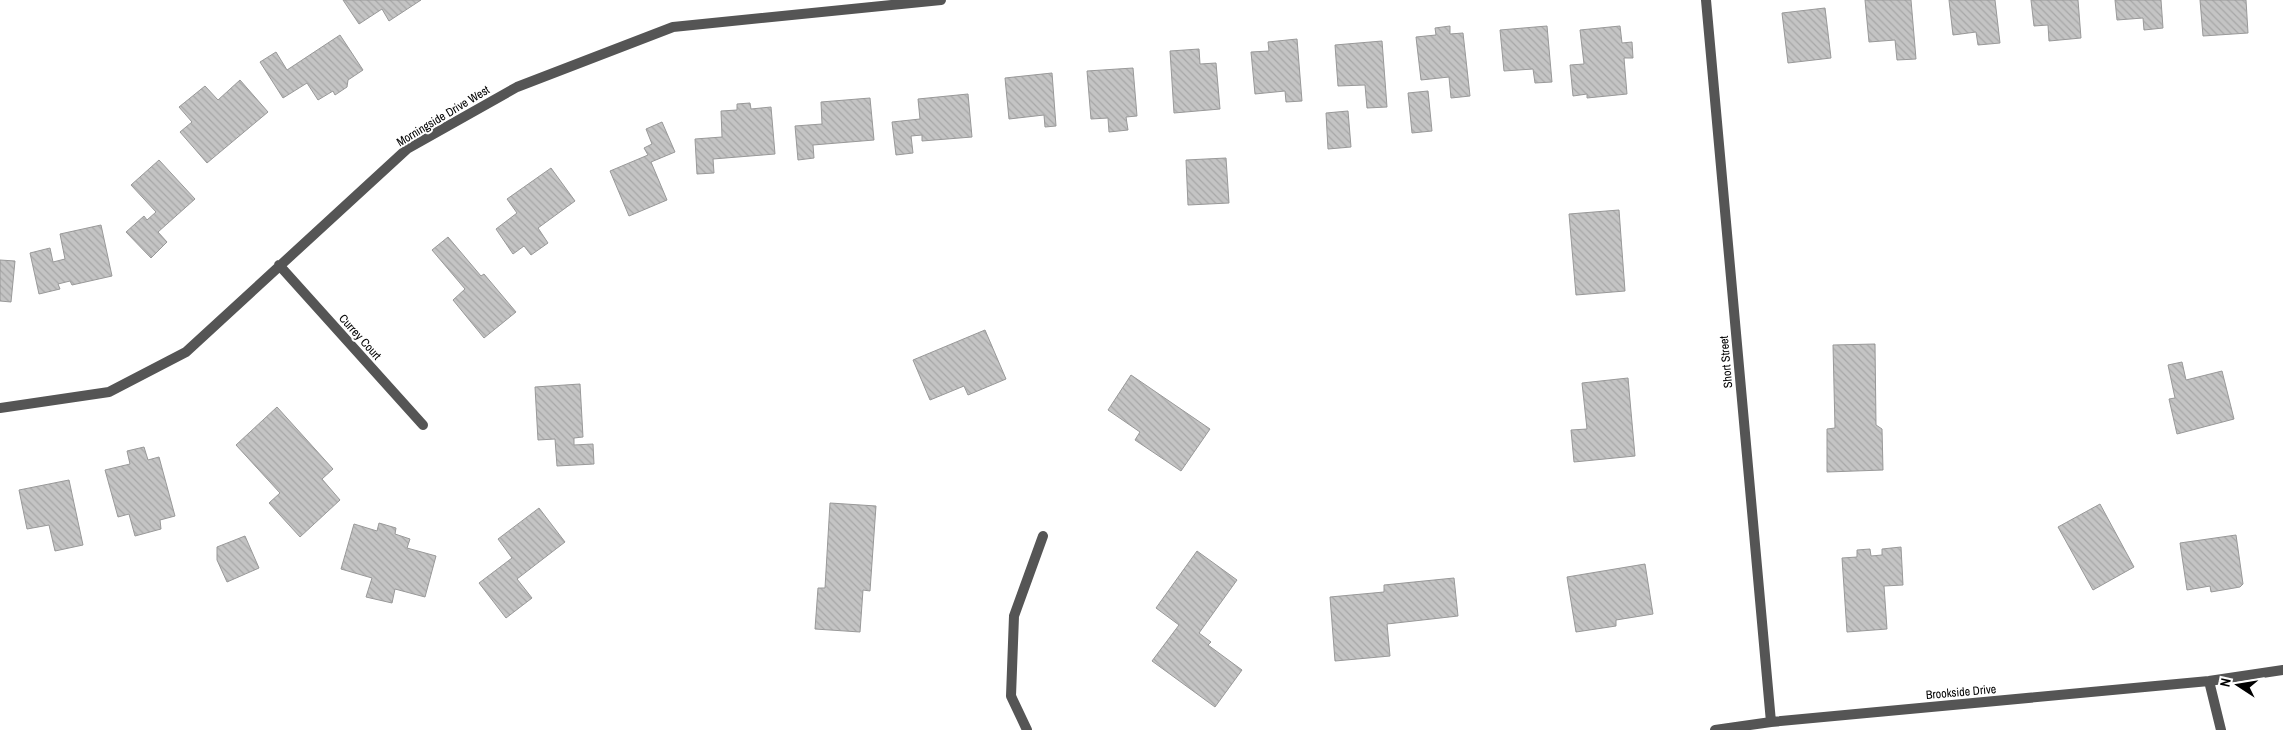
<svg xmlns="http://www.w3.org/2000/svg" width="2283" height="730" font-family="'Archivo Narrow',sans-serif">
<style>
.building{fill:url(#building-back-hatch);stroke:#999}
.lines{fill:none;stroke-linecap:round;stroke-linejoin:round}
.street{stroke:#555;stroke-width:10}
.labels{text-anchor:middle;stroke-width:4;stroke-linejoin:round;paint-order:stroke}
.street-label{font-size:12px;fill:#000;stroke:#fff}
</style>
<defs>
<pattern id="building-back-hatch" width="6" height="6" patternUnits="userSpaceOnUse" patternTransform="scale(1.25)"><rect width="6" height="6" fill="#c4c4c4"/><path d="M-1 5l2 2M0 0l6 6M5-1l2 2" fill="none" stroke="#a7a7a7"/></pattern>
</defs>
<rect width="100%" height="100%" fill="#fff"/>
<path class="building" d="M 343,0 L 421,0 L 389,21 L 382,9 L 359,24 Z
M 1865,0 L 1911,0 L 1916,59 L 1897,60 L 1895,40 L 1869,42 Z
M 1949,0 L 1995,0 L 2000,43 L 1978,45 L 1976,32 L 1953,35 Z
M 2031,0 L 2078,0 L 2081,38 L 2049,41 L 2048,25 L 2034,26 Z
M 2115,0 L 2161,0 L 2163,28 L 2144,30 L 2143,18 L 2117,20 Z
M 2200,0 L 2246,0 L 2248,33 L 2203,36 Z
M 1825,8 L 1831,58 L 1788,63 L 1782,13 Z
M 1450,26 L 1450,34 L 1463,33 L 1470,96 L 1451,98 L 1449,77 L 1421,80 L 1416,37 L 1436,35 L 1435,28 Z
M 1547,26 L 1552,82 L 1535,83 L 1533,69 L 1504,71 L 1500,30 Z
M 1620,26 L 1622,43 L 1632,42 L 1633,58 L 1624,58 L 1627,94 L 1587,98 L 1587,94 L 1573,96 L 1570,65 L 1584,64 L 1580,30 Z
M 340,35 L 363,70 L 348,80 L 347,87 L 335,95 L 333,91 L 318,100 L 307,83 L 283,98 L 260,62 L 276,52 L 287,70 Z
M 1297,39 L 1302,101 L 1286,102 L 1285,91 L 1255,94 L 1251,52 L 1269,51 L 1268,42 Z
M 1382,41 L 1387,107 L 1367,108 L 1365,85 L 1338,86 L 1335,45 Z
M 1199,49 L 1200,64 L 1216,63 L 1220,109 L 1174,113 L 1170,51 Z
M 1133,68 L 1137,116 L 1126,117 L 1128,130 L 1109,132 L 1108,118 L 1091,119 L 1087,71 Z
M 1052,73 L 1056,126 L 1045,127 L 1044,115 L 1009,119 L 1005,78 Z
M 240,80 L 268,112 L 207,163 L 180,132 L 192,122 L 179,107 L 205,86 L 218,100 Z
M 1428,91 L 1432,131 L 1412,133 L 1408,93 Z
M 968,94 L 972,137 L 922,141 L 922,135 L 911,136 L 913,153 L 896,155 L 892,122 L 920,119 L 918,99 Z
M 870,98 L 874,140 L 813,145 L 814,158 L 798,160 L 795,126 L 822,124 L 821,102 Z
M 750,103 L 751,109 L 771,107 L 775,154 L 713,159 L 714,173 L 697,174 L 695,139 L 722,137 L 721,111 L 737,110 L 737,104 Z
M 1348,111 L 1351,147 L 1328,149 L 1326,113 Z
M 662,122 L 675,152 L 651,162 L 667,200 L 629,216 L 610,171 L 648,155 L 644,148 L 652,144 L 646,129 Z
M 1226,158 L 1229,203 L 1188,205 L 1186,160 Z
M 159,160 L 195,199 L 158,232 L 167,242 L 151,258 L 126,232 L 144,216 L 147,220 L 156,212 L 131,185 Z
M 551,168 L 575,201 L 538,228 L 548,243 L 531,255 L 524,246 L 513,254 L 496,229 L 517,213 L 507,199 Z
M 1619,210 L 1625,291 L 1576,295 L 1569,214 Z
M 101,225 L 112,276 L 72,285 L 70,281 L 58,284 L 60,289 L 39,294 L 30,253 L 50,248 L 53,262 L 65,259 L 60,234 Z
M 448,237 L 481,276 L 484,274 L 516,312 L 484,338 L 453,300 L 465,289 L 432,250 Z
M 0,260 L 15,261 L 11,302 L 0,301 Z
M 985,330 L 1006,379 L 968,395 L 964,386 L 930,400 L 913,360 Z
M 1875,344 L 1876,425 L 1882,429 L 1883,470 L 1827,472 L 1827,429 L 1835,428 L 1833,345 Z
M 2182,362 L 2186,380 L 2222,371 L 2234,419 L 2177,434 L 2169,399 L 2175,398 L 2168,365 Z
M 1131,375 L 1210,429 L 1181,471 L 1135,440 L 1140,432 L 1108,410 Z
M 1628,378 L 1635,456 L 1574,462 L 1571,430 L 1587,429 L 1582,383 Z
M 580,384 L 583,437 L 574,438 L 574,445 L 593,444 L 594,464 L 557,466 L 555,439 L 538,440 L 535,387 Z
M 277,407 L 333,469 L 322,479 L 340,500 L 300,537 L 269,503 L 280,493 L 236,445 Z
M 144,447 L 148,460 L 159,457 L 175,516 L 160,520 L 161,529 L 135,536 L 129,514 L 118,517 L 105,470 L 130,464 L 127,451 Z
M 69,480 L 83,545 L 55,551 L 49,525 L 27,529 L 19,490 Z
M 830,503 L 876,506 L 870,591 L 863,590 L 860,632 L 815,629 L 818,588 L 825,588 Z
M 2100,504 L 2134,567 L 2093,590 L 2058,527 Z
M 539,508 L 565,542 L 517,579 L 532,598 L 506,618 L 479,583 L 512,558 L 498,539 Z
M 379,523 L 396,528 L 395,534 L 410,539 L 407,548 L 436,556 L 425,597 L 395,589 L 392,603 L 366,597 L 372,578 L 341,569 L 354,524 L 377,531 Z
M 2236,535 L 2243,584 L 2240,587 L 2211,592 L 2210,586 L 2187,590 L 2180,543 Z
M 245,536 L 259,568 L 227,582 L 217,560 L 217,547 Z
M 1901,547 L 1903,585 L 1884,586 L 1887,629 L 1847,632 L 1842,558 L 1857,557 L 1857,550 L 1870,549 L 1871,556 L 1882,555 L 1882,549 Z
M 1197,551 L 1237,580 L 1199,633 L 1211,642 L 1208,645 L 1242,670 L 1215,707 L 1152,661 L 1179,625 L 1156,608 Z
M 1645,564 L 1653,614 L 1616,620 L 1616,626 L 1576,632 L 1567,577 Z
M 1454,578 L 1458,616 L 1387,624 L 1390,656 L 1335,661 L 1330,597 L 1384,592 L 1384,585 Z"/>
<g class="lines">
<path class="street" d="M 1706,0 L 1771,722
M 279,265 L 423,425
M 0,408 L 109,392 L 186,352 L 407,149 L 517,87 L 673,27 L 941,0
M 2209,681 L 2221,730
M 1027,730 L 1011,696 L 1014,616 L 1043,536
M 1715,730 L 1771,722 L 2209,681 L 2283,670"/>
</g>
<g class="labels">
<g class="street-label">
<text transform="translate(443 116) rotate(-31)" y="4">Morningside Drive West</text>
<text transform="translate(360 337) rotate(48)" y="4">Currey Court</text>
<text transform="translate(1726 362) rotate(-95)" y="4">Short Street</text>
<text transform="translate(1961 692) rotate(-5)" y="4">Brookside Drive</text>
</g>
</g>
<g transform="translate(2238 685) rotate(282)" stroke="#ffffff" stroke-width="4" paint-order="stroke">
<path d="M0-4L9 19L0 12L-9 19Z" fill="#000000"/>
<text y="-8" font-size="14" font-weight="bold" text-anchor="middle" fill="#000000">N</text>
</g>
</svg>
